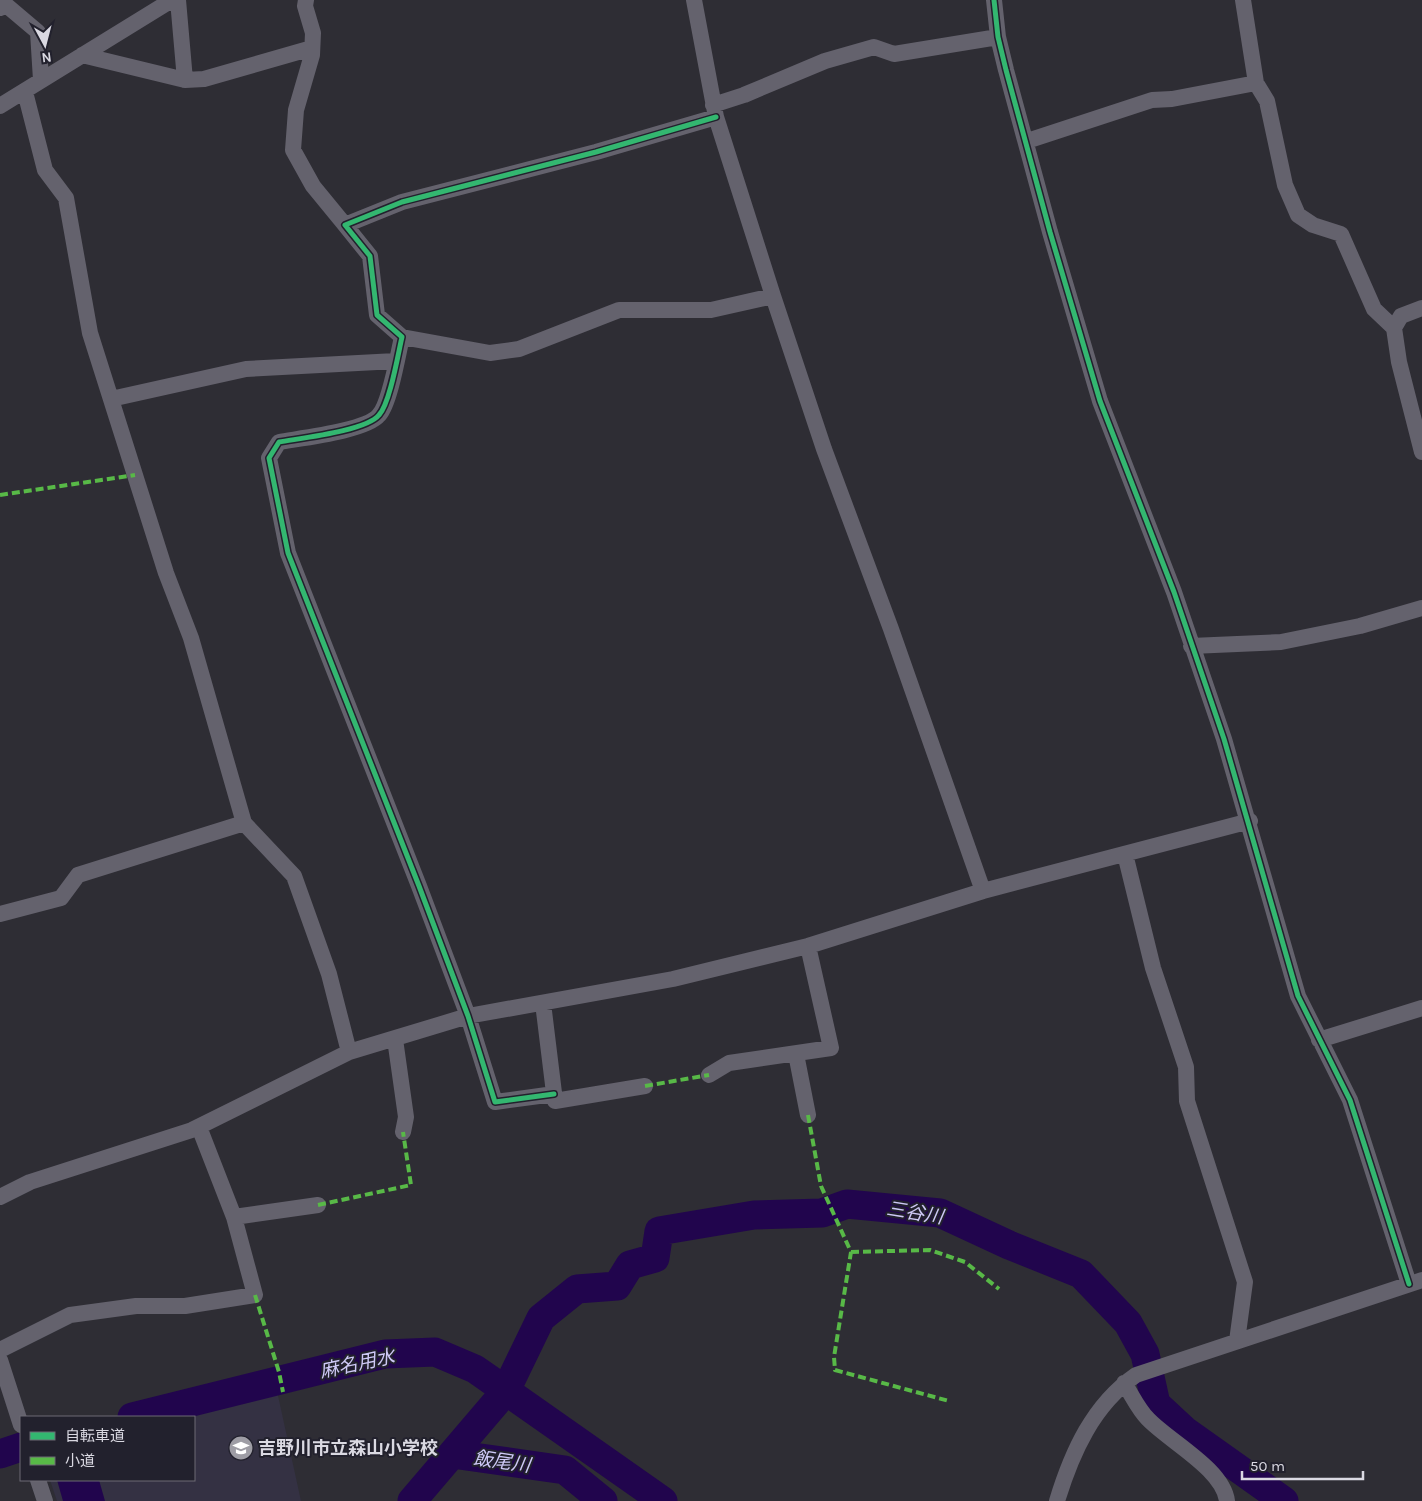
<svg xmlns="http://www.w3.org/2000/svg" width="1422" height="1501" font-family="Karla,'Noto Sans JP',sans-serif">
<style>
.built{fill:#343143}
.water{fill:#21054d}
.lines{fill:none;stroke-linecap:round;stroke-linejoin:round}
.river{stroke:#21054d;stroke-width:29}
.minor{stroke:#64626d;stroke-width:16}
.quiet{stroke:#58b947;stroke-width:4;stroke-dasharray:8 4;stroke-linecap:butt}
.cycleway-casing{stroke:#22212d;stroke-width:8}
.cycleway{stroke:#33b770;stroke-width:5}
.labels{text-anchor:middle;stroke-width:4;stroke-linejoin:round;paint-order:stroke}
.poi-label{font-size:18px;font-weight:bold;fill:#dad9e2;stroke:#22212d;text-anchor:start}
.water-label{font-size:19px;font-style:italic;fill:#cec9f6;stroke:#22212d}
</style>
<rect width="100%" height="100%" fill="#2e2d34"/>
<path class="built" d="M 277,1391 L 301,1501 L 57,1501 L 50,1480 L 194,1480 L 194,1417 L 172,1417 Z"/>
<path class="water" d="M 57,1480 L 99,1480 L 105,1501 L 63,1501 Z"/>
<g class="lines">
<path class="river" d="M 511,1380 L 541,1318 L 577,1289 L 617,1286 L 630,1265 L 655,1258 L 659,1231 L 754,1215 L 822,1213 L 847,1204 L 940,1213 L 1009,1245 L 1081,1274 L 1128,1323 L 1145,1354 L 1156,1404 L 1184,1430 L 1284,1501
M 132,1417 L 385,1354 L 435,1352 L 475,1369 L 663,1501
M 0,1454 L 21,1447
M 452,1454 L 565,1470 L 603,1501
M 412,1501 L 499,1399"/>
<path class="minor" d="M 178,0 L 185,80
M 306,0 L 305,6 L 313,33 L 312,55 L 296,110 L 293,150 L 313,186 L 345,225
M 694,0 L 716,117 L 773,296 L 824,449 L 891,629 L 983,891
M 994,0 L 998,37 L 1006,70 L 1050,232 L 1100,401 L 1174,592 L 1224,739 L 1298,996 L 1350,1100 L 1409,1284
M 1243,0 L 1256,83 L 1267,101 L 1285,185 L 1298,215 L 1313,225 L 1341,234 L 1374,309 L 1394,328
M 0,8 L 6,5 L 38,32 L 41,80
M 82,55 L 185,80 L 204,79 L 312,48
M 25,92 L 45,170 L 66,198 L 90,333 L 166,573 L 191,638 L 244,823 L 294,876 L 329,974 L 349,1052
M 713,105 L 744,95 L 825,61 L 874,47 L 894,54 L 998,37
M 0,106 L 172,0
M 1027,141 L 1152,100 L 1172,99 L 1256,83
M 1422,308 L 1401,316 L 1394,328 L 1399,362 L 1422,452
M 402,337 L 490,353 L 519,349 L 619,310 L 711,310 L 773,296
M 111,399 L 246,369 L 396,361
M 1191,646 L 1281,642 L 1360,626 L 1422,608
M 1125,854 L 1153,968 L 1186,1067 L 1187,1101 L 1245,1282 L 1237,1341
M 0,914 L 61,898 L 78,875 L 244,823
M 543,1003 L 555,1101 L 645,1086
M 395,1039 L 406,1117 L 403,1132
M 1319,1040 L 1422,1008
M 796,1054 L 808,1115
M 709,1075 L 729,1063 L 831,1048 L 808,946
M 554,1094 L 495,1102 L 468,1016 L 419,886 L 288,553 L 269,458 L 279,442 C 301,438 366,431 379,415 C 390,403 398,354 402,337 L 377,315 L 370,256 L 345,225 L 402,202 L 596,152 L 716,117
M 0,1197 L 30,1182 L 192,1130 L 349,1052 L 468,1016 L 673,979 L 808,946 L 983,891 L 1250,821
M 234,1217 L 318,1205
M 0,1350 L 70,1315 L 136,1306 L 185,1306 L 255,1295 L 234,1217 L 199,1127
M 0,1360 L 21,1425
M 1124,1383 C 1132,1395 1138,1409 1148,1419 C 1170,1442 1223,1469 1227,1501
M 38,1480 L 45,1501
M 1057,1501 C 1072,1452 1093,1405 1136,1375 L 1422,1280"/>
<path class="quiet" d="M 0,495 L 135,475
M 645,1086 L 709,1075
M 808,1115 L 821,1186 L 851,1252 L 834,1357 L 835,1370 L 949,1401
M 318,1205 L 411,1185 L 403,1132
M 851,1252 L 930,1250 L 965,1262 L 999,1289
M 255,1295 L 279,1372 L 283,1392"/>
<defs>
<path id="cycleway" d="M 994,0 L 998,37 L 1006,70 L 1050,232 L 1100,401 L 1174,592 L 1224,739 L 1298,996 L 1350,1100 L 1409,1284
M 554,1094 L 495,1102 L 468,1016 L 419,886 L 288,553 L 269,458 L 279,442 C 301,438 366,431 379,415 C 390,403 398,354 402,337 L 377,315 L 370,256 L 345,225 L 402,202 L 596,152 L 716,117"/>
</defs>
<use href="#cycleway" class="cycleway-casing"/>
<use href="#cycleway" class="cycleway"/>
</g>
<defs>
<symbol id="school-disc" viewBox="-11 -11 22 22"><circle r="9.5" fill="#9e9da5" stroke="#22212d"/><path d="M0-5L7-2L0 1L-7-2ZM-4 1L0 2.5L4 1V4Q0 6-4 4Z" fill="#fff"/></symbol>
</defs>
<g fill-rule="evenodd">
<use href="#school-disc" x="227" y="1434" width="28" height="28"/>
</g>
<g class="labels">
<g class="poi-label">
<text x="258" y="1454">吉野川市立森山小学校</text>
</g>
<g class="water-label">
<text transform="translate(915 1212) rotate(9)" y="7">三谷川</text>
<text transform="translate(357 1363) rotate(-12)" y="7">麻名用水</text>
<text transform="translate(502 1461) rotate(8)" y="7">飯尾川</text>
</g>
</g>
<rect x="20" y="1416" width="175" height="65" fill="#22212d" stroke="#6c6b75"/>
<rect x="30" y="1432" width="25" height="8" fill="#33b770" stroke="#6c6b75"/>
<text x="65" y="1441" font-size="15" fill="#dad9e2">自転車道</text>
<rect x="30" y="1457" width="25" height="8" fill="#58b947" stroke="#6c6b75"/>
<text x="65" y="1466" font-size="15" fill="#dad9e2">小道</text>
<g transform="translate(45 45) rotate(173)" stroke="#22212d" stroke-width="4" paint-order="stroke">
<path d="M0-4L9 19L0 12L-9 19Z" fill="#dad9e2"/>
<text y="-8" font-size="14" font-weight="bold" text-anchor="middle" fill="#dad9e2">N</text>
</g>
<path d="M1242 1471v8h121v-8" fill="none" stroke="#dad9e2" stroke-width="2.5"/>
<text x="1250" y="1471" font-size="15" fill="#dad9e2" stroke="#22212d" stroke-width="4" paint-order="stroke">50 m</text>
</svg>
